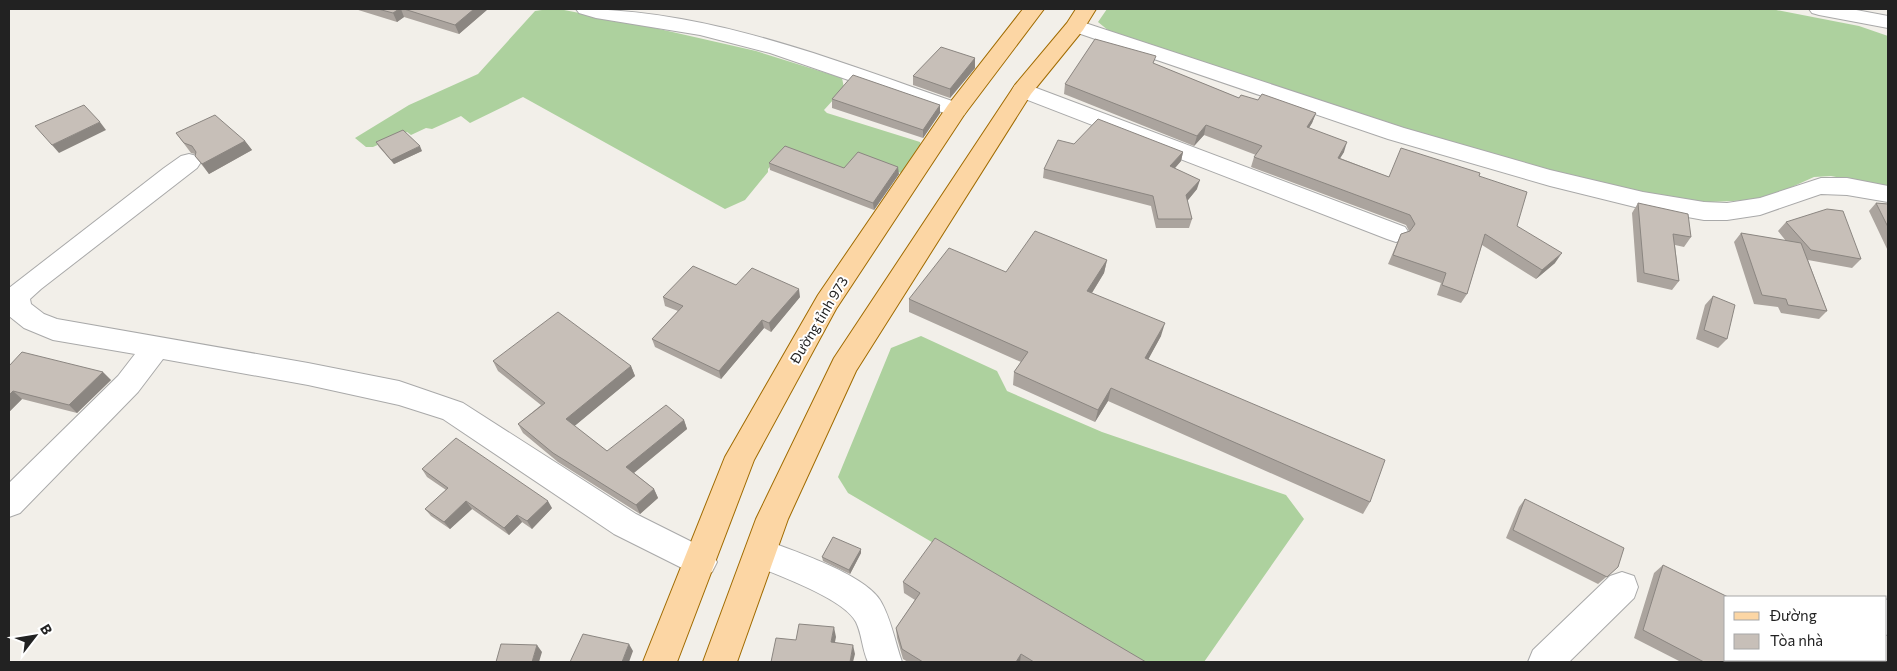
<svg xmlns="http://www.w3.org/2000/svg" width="1897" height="671" font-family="Commissioner,sans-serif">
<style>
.forest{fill:#add19e}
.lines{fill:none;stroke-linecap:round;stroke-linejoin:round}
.minor-casing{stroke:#a9a9a9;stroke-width:2}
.major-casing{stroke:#a06b00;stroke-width:2}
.minor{fill:#fff;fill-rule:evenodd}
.major{fill:#fcd6a4;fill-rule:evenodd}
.wall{fill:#aba49e}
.shaded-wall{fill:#8b8681}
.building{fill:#c7bfb8;stroke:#8b8681}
.labels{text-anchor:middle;stroke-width:4;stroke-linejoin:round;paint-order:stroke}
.street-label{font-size:14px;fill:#222;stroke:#fff}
</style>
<rect width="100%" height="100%" fill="#f2efe9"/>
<path class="forest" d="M 549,9 L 559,9 L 646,26 L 756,51 L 842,78 L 844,88 L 824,110 L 827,113 L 920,142 L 922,149 L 906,172 L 901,173 L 858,156 L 843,171 L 784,151 L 768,169 L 768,172 L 745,200 L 725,209 L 523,97 L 470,123 L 461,116 L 432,129 L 426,128 L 411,135 L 407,132 L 373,147 L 366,147 L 355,138 L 409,105 L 478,74 L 535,11 Z
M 1107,9 L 1771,9 L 1859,26 L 1888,36 L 1888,187 L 1831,176 L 1814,177 L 1783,191 L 1754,200 L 1688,203 L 1566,177 L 1437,140 L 1109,31 L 1098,22 Z
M 921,336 L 997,371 L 1007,391 L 1102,432 L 1286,495 L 1304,519 L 1204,662 L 1137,662 L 848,493 L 838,477 L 891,348 Z"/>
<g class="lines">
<defs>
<path id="minor" d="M 576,9 C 710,9 839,62 964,105 L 967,110 L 964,115 L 956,117 L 770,53 L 700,35 L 596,18 L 579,13 Z
M 1809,9 L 1851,9 L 1888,16 L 1888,28 L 1819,15 L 1812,13 Z
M 1076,20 L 1404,128 L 1550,170 L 1643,192 L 1704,202 L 1727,203 L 1760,198 L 1821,178 L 1847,178 L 1888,186 L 1888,202 L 1847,195 L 1821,194 L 1760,215 L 1727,220 L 1704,220 L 1643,209 L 1550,186 L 1388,139 L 1069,30 L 1065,26 L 1069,22 Z
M 1023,83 L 1405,227 L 1409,233 L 1405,239 L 1396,242 L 1387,239 L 1015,95 L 1012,90 L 1015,85 Z
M 189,154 L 197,156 L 201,162 L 197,168 L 41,289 L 30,299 L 31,304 L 44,314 L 57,319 L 308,363 L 399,381 L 463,403 L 636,514 L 712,552 L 717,562 L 712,572 L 701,577 L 690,572 L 614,534 L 443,419 L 399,405 L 308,385 L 163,359 L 138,392 L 20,513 L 9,517 L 9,483 L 118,376 L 135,354 L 53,340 L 24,328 L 9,316 L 9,288 L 164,168 L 181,156 Z
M 760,538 C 790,550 863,573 880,600 C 891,618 895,642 902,662 L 868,662 C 862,649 862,634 856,622 C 844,598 774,574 749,563 L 744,553 L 749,543 Z
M 1622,572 L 1634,576 L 1638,587 L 1634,598 L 1569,662 L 1528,662 L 1533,650 L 1610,576 Z
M 1888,599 L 1888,634 L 1886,635 L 1886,600 Z
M 1844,660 L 1878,660 L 1877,662 L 1843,662 Z"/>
<path id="major" d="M 1023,9 L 1044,9 L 964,115 L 836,309 L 754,460 L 677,662 L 643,662 L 725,457 L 818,295 L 948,105 Z
M 1076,9 L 1096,9 L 1083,30 L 1031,94 L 856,371 L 788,519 L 737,662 L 703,662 L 756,519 L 834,358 L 1015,85 L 1067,23 Z"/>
</defs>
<use href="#minor" class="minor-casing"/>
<use href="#major" class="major-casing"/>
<use href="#minor" class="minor"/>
<use href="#major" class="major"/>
</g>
<path class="wall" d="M 355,9 L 488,9 L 459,34 L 404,17 L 397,22 Z
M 975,58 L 975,68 L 950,98 L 913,85 L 913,76 Z
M 1155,64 L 1239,98 L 1258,100 L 1316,113 L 1312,123 L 1309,128 L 1344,152 L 1340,158 L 1389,177 L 1479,176 L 1517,226 L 1555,263 L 1536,279 L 1482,245 L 1467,294 L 1461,303 L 1437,295 L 1441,283 L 1388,264 L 1401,234 L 1409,231 L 1406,225 L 1251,167 L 1254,157 L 1256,155 L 1204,135 L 1194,146 L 1064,94 L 1065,84 Z
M 832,99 L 940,113 L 923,138 L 832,108 Z
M 176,133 L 245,141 L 252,150 L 209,174 L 195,156 L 195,154 L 191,153 Z
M 376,142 L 422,151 L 394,164 L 379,147 Z
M 1074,144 L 1183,152 L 1181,161 L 1175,168 L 1197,189 L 1187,201 L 1192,219 L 1189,228 L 1156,228 L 1151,206 L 1043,178 L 1044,169 Z
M 769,163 L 899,174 L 874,210 L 770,170 Z
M 1638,203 L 1691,237 L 1684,247 L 1675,245 L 1679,281 L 1672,290 L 1637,282 L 1632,213 Z
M 1876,203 L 1888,204 L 1888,251 L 1869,211 Z
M 1786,222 L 1861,259 L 1852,268 L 1808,260 L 1827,311 L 1819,319 L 1781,313 L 1778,307 L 1754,304 L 1734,242 L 1741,233 L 1786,241 L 1778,231 Z
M 1107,260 L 1104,273 L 1092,293 L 1161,336 L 1148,359 L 1370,502 L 1363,514 L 1108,401 L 1095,422 L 1013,385 L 1014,372 L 1021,362 L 909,312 L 909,299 L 1006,272 Z
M 736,285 L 800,297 L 771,332 L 764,328 L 721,379 L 655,347 L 652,339 L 678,311 L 665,306 L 663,297 Z
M 1713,296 L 1727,339 L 1718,348 L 1696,339 L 1705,305 Z
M 493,361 L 631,366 L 635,376 L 574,426 L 607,451 L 684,420 L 687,429 L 634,473 L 654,489 L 658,498 L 640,514 L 558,462 L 523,433 L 518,424 L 541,405 L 498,371 Z
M 9,366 L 111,380 L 77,413 L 22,399 L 9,412 Z
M 422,469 L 552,508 L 532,529 L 522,522 L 509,535 L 472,509 L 450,529 L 431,516 L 425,509 L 446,490 L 427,477 Z
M 1525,499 L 1618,567 L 1598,584 L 1506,538 L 1519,507 Z
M 861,553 L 850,574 L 823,561 L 822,557 Z
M 1663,565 L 1753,662 L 1681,662 L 1634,638 L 1654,573 Z
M 903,582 L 1146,662 L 908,662 L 903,659 L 897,638 L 896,628 L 915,600 L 904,593 Z"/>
<path class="shaded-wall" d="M 399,9 L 401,9 L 404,17 L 397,22 L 393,13 Z
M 474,9 L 488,9 L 459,34 L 455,25 Z
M 975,58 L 975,68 L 950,98 L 950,89 Z
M 940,105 L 940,113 L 923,138 L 923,130 Z
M 1316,113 L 1312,123 L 1303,137 L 1307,127 Z
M 100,122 L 106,130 L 59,153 L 52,145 Z
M 1206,125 L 1204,135 L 1194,146 L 1197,136 Z
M 245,141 L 252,150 L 209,174 L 202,164 Z
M 1347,142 L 1344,152 L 1334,168 L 1338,158 Z
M 420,146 L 422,151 L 394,164 L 391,160 Z
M 1183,152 L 1181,161 L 1168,176 L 1170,166 Z
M 898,167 L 899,174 L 874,210 L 873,203 Z
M 1200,180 L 1197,189 L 1184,205 L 1186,195 Z
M 1562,253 L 1555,263 L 1536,279 L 1542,270 Z
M 1107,260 L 1104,273 L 1085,304 L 1087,291 Z
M 799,289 L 800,297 L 771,332 L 769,323 Z
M 762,320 L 764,328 L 721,379 L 719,371 Z
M 1165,323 L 1161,336 L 1142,371 L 1145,358 Z
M 631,366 L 635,376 L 571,429 L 566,419 Z
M 103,372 L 111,380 L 77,413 L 69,405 Z
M 1111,388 L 1108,401 L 1095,422 L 1098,410 Z
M 13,391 L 22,399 L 9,412 L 9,395 Z
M 684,420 L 687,429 L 630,476 L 626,467 Z
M 654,489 L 658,498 L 640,514 L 636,505 Z
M 466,501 L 472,509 L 450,529 L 444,522 Z
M 548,501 L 552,508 L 532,529 L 527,521 Z
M 517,515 L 522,522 L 509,535 L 504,528 Z
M 861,549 L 861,553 L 850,574 L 849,570 Z
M 834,627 L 836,637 L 833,652 L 831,642 Z
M 629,644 L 633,651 L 629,662 L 622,662 Z
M 537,645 L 542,652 L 539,662 L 532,662 Z
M 853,645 L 855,654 L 853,662 L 850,662 Z
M 1021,654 L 1020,662 L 1016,662 Z"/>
<path class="building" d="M 378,9 L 399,9 L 393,13 Z
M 404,9 L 474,9 L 455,25 Z
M 1095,39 L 1156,56 L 1153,63 L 1239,98 L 1241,95 L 1258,100 L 1262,94 L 1316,113 L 1307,127 L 1347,142 L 1338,158 L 1389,177 L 1401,148 L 1480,173 L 1479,176 L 1527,192 L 1517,226 L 1562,253 L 1542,270 L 1485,234 L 1467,294 L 1442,285 L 1446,273 L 1393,255 L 1401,234 L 1410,231 L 1415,224 L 1410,215 L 1254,157 L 1262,146 L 1206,125 L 1197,136 L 1065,84 Z
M 941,47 L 975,58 L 950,89 L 913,76 Z
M 853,75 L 940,105 L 923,130 L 832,99 Z
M 84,105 L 100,122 L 52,145 L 35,126 Z
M 215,115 L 245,141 L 202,164 L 195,156 L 196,152 L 192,146 L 184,143 L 176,133 Z
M 1098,119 L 1183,152 L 1170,166 L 1200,180 L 1186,195 L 1192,219 L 1158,219 L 1153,196 L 1044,169 L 1058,140 L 1074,144 Z
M 403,130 L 420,146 L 391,160 L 376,142 Z
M 785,146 L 844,168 L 858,152 L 898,167 L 873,203 L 769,163 Z
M 1638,203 L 1688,214 L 1691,237 L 1673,234 L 1679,281 L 1644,273 Z
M 1876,203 L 1888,204 L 1888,227 Z
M 1827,209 L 1843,211 L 1861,259 L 1811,250 L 1786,222 Z
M 1035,231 L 1107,260 L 1087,291 L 1165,323 L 1145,358 L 1385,460 L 1370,502 L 1111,388 L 1098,410 L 1014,372 L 1028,352 L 909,299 L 949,248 L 1006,272 Z
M 1741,233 L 1801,243 L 1827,311 L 1788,305 L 1786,299 L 1762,295 Z
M 693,266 L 736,285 L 752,268 L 799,289 L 769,323 L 762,320 L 719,371 L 652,339 L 683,306 L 663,297 Z
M 1713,296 L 1735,305 L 1727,339 L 1704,330 Z
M 558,312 L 631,366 L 566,419 L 607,451 L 666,405 L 684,420 L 626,467 L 654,489 L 636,505 L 553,453 L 518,424 L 545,403 L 493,361 Z
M 22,352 L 103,372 L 69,405 L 13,391 L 9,395 L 9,366 Z
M 456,438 L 548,501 L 527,521 L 517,515 L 504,528 L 466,501 L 444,522 L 425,509 L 448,488 L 422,469 Z
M 1525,499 L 1624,548 L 1618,567 L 1607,577 L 1513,530 Z
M 833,537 L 861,549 L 849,570 L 822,557 Z
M 935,538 L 1146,662 L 1034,662 L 1021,654 L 1016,662 L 923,662 L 902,649 L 896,628 L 920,593 L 903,582 Z
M 1663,565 L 1728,597 L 1726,597 L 1726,660 L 1754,660 L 1753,662 L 1704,662 L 1643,630 Z
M 799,624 L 834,627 L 831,642 L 853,645 L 850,662 L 771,662 L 776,638 L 796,640 Z
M 583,634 L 629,644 L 622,662 L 570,662 Z
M 501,644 L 537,645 L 532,662 L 496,662 Z"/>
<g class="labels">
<g class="street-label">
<text transform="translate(819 320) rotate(-59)" y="5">Đường tỉnh 973</text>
</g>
</g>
<rect width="1897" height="671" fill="none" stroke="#222222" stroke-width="20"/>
<rect x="1724" y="596" width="162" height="65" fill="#ffffff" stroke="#a7a7a7"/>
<rect x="1734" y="612" width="25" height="8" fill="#fcd6a4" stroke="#a7a7a7"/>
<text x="1770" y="621" font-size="15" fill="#222222">Đường</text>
<rect x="1734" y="634" width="25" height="15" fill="#c7bfb8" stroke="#a7a7a7"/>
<text x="1770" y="646" font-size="15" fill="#222222">Tòa nhà</text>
<g transform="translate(35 636) rotate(59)" stroke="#ffffff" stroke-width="4" paint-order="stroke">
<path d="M0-4L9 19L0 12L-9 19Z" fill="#222222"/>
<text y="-8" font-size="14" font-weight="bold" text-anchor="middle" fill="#222222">B</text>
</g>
</svg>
